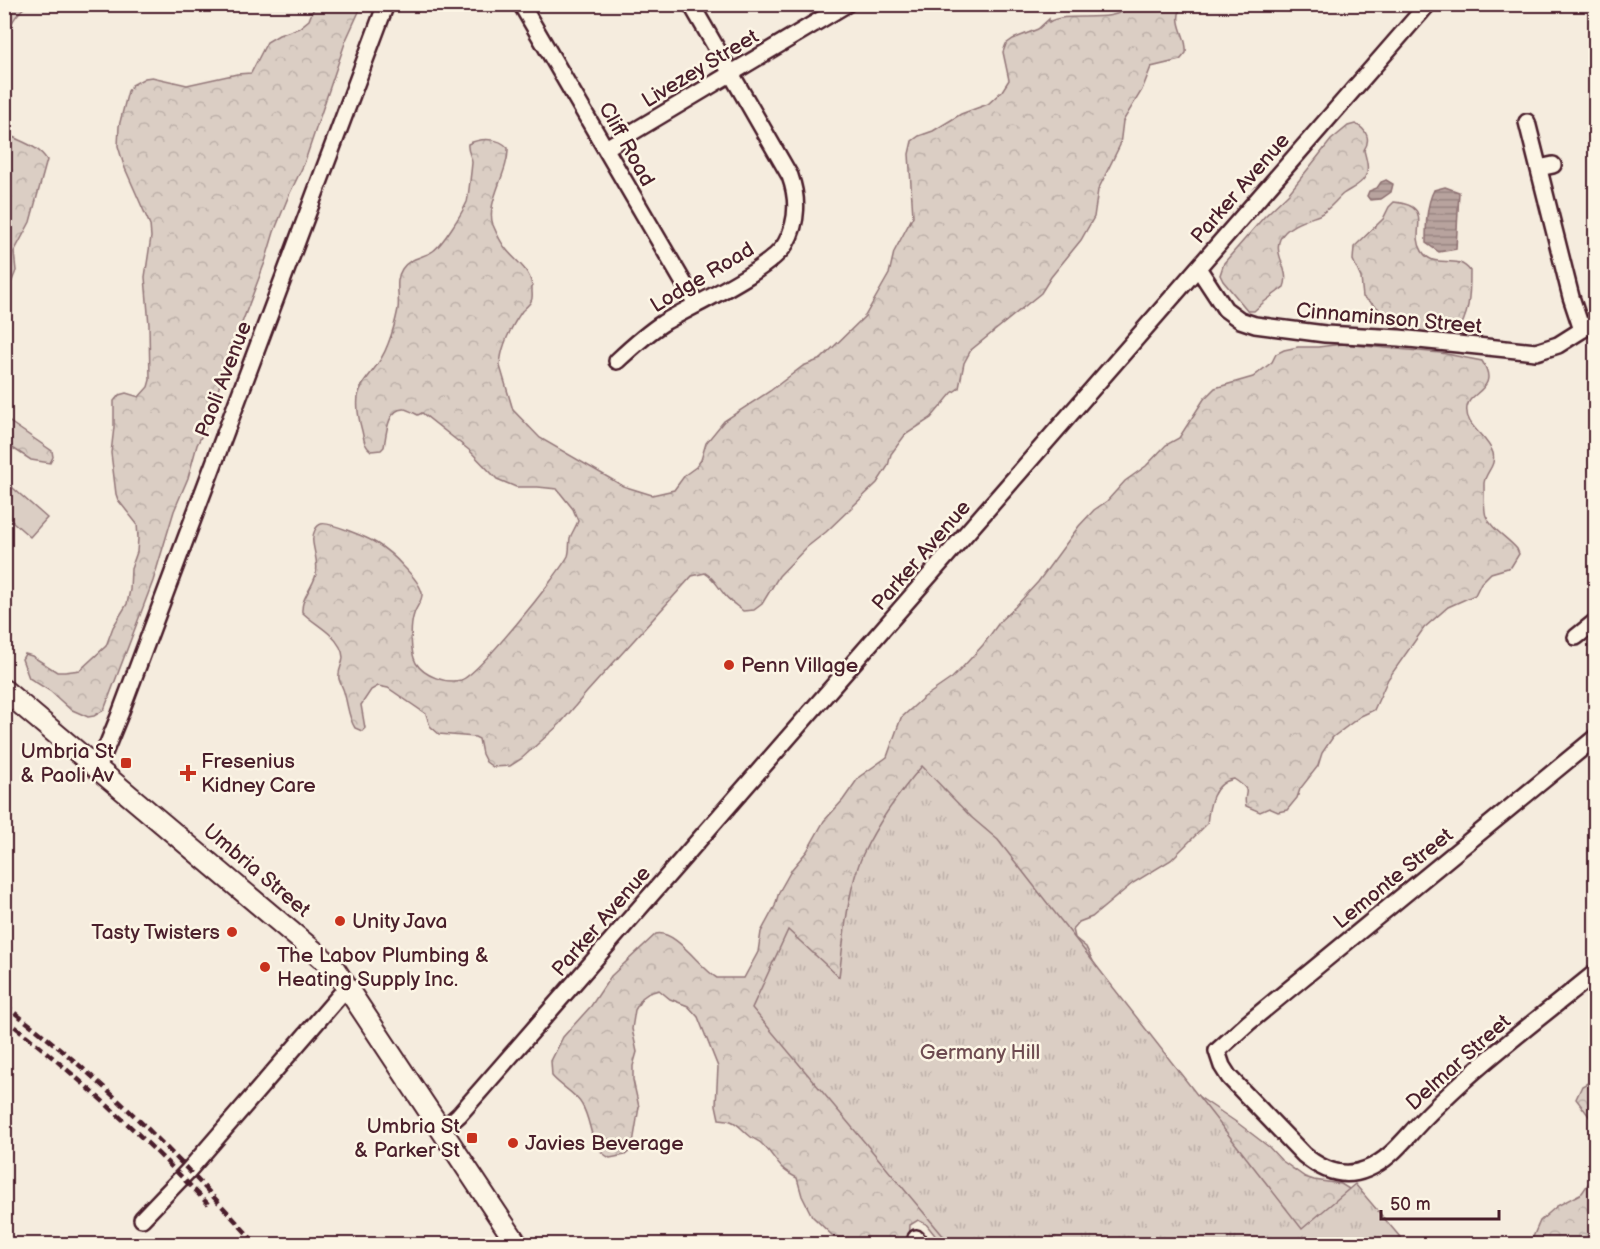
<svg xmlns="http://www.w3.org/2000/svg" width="1600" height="1249" font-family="'Balsamiq Sans',sans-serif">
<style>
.green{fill:#dbcec4;stroke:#927678;stroke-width:1.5}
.forest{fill:url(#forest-crowns);stroke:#927678;stroke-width:1.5}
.park{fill:url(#park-tufts);stroke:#927678;stroke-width:1.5}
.water{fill:url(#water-rules);stroke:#8c6e70;stroke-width:1.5}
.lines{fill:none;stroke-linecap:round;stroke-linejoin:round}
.minor-casing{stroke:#4a1f2b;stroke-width:20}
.major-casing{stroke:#4a1f2b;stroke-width:24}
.minor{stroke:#fcf5e5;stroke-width:15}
.major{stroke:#fcf5e5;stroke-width:20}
.rail{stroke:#4a1f2b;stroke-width:4.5;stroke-dasharray:9 4.5;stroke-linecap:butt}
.poi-dot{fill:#c8321e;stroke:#fcf5e5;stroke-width:2}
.labels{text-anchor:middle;stroke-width:5;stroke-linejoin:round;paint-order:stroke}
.street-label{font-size:21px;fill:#4a1f2b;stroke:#fcf5e5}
.poi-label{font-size:21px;fill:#4a1f2b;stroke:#fcf5e5;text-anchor:start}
.park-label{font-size:21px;fill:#6e4b51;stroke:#fcf5e5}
</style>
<defs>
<pattern id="forest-crowns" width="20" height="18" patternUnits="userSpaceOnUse" patternTransform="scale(1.5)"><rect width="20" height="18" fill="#dbcec4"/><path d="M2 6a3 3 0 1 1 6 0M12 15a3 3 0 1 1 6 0" fill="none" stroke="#bdb0a9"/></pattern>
<pattern id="park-tufts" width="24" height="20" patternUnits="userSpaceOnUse" patternTransform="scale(1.5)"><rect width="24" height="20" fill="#dbcec4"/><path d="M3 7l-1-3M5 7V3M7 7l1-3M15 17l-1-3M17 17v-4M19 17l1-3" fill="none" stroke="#bdb0a9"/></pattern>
<pattern id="water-rules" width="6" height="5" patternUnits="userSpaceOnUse" patternTransform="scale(1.5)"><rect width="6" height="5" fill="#b8a39e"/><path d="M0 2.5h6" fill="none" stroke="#988481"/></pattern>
</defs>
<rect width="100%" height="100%" fill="#f5ecde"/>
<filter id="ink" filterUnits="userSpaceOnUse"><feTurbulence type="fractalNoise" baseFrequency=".0167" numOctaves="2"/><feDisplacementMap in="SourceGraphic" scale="12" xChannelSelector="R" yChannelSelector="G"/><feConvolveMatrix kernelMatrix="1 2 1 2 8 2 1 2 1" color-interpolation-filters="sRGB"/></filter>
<g filter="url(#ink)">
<path class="green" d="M 5,481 L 47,518 L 30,537 L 5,515 Z"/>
<path class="forest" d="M 5,4 L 27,5 C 15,15 8,26 5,42 Z
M 315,5 L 362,5 L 346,40 L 304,164 L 289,195 L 274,232 L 265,262 L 223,373 L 210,419 L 197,445 L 188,478 L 174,511 L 153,581 L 104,710 L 94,716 L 88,717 L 70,709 L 50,691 L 29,678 L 22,659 L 25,654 L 32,656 L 57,672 L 65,672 L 80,670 L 106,646 L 113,627 L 127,604 L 130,590 L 131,569 L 137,552 L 138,538 L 137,524 L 118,500 L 116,494 L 111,453 L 114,427 L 114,401 L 119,395 L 126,393 L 139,397 L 148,387 L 150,380 L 149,325 L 145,277 L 151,237 L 150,225 L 124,166 L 118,146 L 119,126 L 128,91 L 132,85 L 145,78 L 152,77 L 187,85 L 237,74 L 251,73 L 267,42 L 279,35 L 299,28 L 309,20 Z
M 1133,5 L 1181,5 C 1173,27 1188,35 1186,53 L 1180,60 L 1151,67 L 1142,90 L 1123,121 L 1120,145 L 1098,190 L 1094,217 L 1081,240 L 1051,277 L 1041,293 L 971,350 L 964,363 L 959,388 L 952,393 L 931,418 L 905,435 L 891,454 L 888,466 L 877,483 L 826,532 L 807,547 L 779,576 L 762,604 L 754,610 L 743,611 C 737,606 729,601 724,594 C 717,586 715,579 705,573 L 692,576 L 587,692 L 560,724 L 521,759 L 510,766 L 493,767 L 486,762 L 482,754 L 479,739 L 475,737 L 439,734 L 430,726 L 426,714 L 388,688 L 378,686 L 371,690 L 361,705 L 365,728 L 362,731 L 355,728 C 348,717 348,705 344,692 C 343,688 340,683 339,679 C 337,666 348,662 340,647 C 332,632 314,624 302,612 C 301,597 313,588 316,574 C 320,557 308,543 315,530 C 316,528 318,525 321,524 C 328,521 368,538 376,543 C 386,549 396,558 404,567 C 410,573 420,584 422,593 C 423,601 416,606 414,614 C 410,626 410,652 416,663 C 424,676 446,684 461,680 C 478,675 558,575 568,556 C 570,550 569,544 570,538 C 572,532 576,527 578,521 L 573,509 L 557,489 L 538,487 L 516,487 L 497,479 L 469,450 L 422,413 L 418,415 C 414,413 407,409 404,409 C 387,408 386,437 384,447 L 381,450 L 371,451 C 364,446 364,439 362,431 C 347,377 373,385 388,344 C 392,334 396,319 398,309 C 400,295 394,281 402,269 C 410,257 423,258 433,251 C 443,244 462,213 467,202 C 468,200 472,164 472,162 C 471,155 467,151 468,144 C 480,138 499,137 508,148 C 509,172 485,203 493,225 C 496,232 501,243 506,249 C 517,263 533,271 532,291 C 532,294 533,298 531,301 C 530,304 525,308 522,311 C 511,327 501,346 500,366 L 513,410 L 540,438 L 623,486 L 652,495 L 674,490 L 685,475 L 696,467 L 701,460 L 706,443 L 724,421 L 770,391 L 803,366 L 821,359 L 865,316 L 889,274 L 894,252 L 913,216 L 909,154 L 912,141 L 919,136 L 933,131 L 961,114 L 988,104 L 1002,91 L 1009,80 L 1003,52 L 1006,44 L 1013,39 L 1038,29 L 1049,19 L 1049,22 C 1068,10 1111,26 1133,5 Z
M 1355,124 C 1367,129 1371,140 1364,150 C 1366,159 1370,169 1365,177 C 1361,185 1350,189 1343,194 C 1335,201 1329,210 1319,215 C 1306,220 1287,225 1280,239 C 1273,255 1291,271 1284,287 L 1264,302 L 1254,311 L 1248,311 L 1223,281 L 1220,275 L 1224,263 L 1264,217 L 1289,193 L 1331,140 L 1348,126 Z
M 5,133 C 20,142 38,145 47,160 L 30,222 L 14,252 L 16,271 L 5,298 Z
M 1394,202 C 1436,206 1409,231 1422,251 C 1434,271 1457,252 1470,271 C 1470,295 1470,316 1455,335 L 1423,333 L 1393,327 L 1383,320 L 1378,308 L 1363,297 L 1361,278 L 1353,260 L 1354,247 L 1383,219 L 1389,207 Z
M 1342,344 L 1441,353 L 1482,361 C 1501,390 1469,391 1467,407 C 1464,426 1487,435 1493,453 C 1496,467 1486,471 1484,483 C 1484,488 1484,512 1486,516 C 1491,529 1508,538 1517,549 L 1519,554 L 1511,567 L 1491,573 L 1481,583 L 1475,595 L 1448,607 L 1424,628 L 1388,679 L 1374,710 L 1361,716 L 1333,737 L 1322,753 L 1318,766 L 1300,789 L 1297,798 L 1287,810 L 1278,812 L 1269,808 L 1260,812 L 1246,806 C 1242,790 1255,793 1234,779 C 1212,783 1209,806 1207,824 L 1171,860 L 1133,883 L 1092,917 L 1079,922 L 1073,929 L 1075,938 L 1086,947 L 1094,963 L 1189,1090 L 1239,1124 L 1269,1147 L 1281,1160 L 1305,1177 L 1314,1180 L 1341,1184 L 1359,1195 L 1384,1234 L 942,1244 L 926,1224 L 918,1220 L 910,1225 L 909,1244 L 866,1244 L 864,1240 L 834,1237 L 812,1216 L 802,1196 L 797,1178 C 774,1166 778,1159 763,1145 C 760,1141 755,1140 751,1137 C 738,1127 738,1120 719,1119 L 716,1105 L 718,1067 L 698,1017 L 688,1006 L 670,999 L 659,990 L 649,993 L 642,998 L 635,1010 L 632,1029 L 637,1052 L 633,1066 L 633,1080 L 639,1107 L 632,1149 L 625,1155 L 610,1158 C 588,1147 593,1123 582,1105 C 575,1092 561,1087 552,1076 L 551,1061 L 563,1037 L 591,1006 L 611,976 L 656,934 C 675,929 700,968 717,978 L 744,978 L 758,952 L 761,932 L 775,906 L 779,892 L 792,869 L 807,851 L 824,821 L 843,800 L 859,777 L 887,757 L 901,718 L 923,698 L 952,678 L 961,669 L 983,645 L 1001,620 L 1015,607 L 1038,582 L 1079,526 L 1094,510 L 1107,501 L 1125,481 L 1146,466 L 1166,445 L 1179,438 L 1204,399 L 1215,388 L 1253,377 L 1272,362 L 1276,354 L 1284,350 L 1298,347 L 1318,347 Z
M 4,418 L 52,451 L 53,457 L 50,463 L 31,460 L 5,443 Z
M 1595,1079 L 1595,1124 L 1576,1099 L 1582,1086 Z
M 1595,1174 L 1595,1244 L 1530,1244 L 1540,1221 L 1557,1206 L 1582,1193 Z"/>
<path class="park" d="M 922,766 L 971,817 L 998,840 L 1302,1229 L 1355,1184 L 1406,1244 L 950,1244 L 752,1008 L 788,930 L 839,977 C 844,938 847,890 863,854 C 878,822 899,793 922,766 Z"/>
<path class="water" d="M 1386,180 L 1393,184 L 1391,192 L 1381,199 L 1370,200 L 1367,196 L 1369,191 L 1377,188 L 1381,182 Z
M 1445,187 L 1459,192 L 1456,249 L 1439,252 L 1426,243 C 1426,227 1426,205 1434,190 Z"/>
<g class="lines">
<defs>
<path id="minor" d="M 521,4 L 696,304
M 1527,122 L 1571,297 L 1582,330
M 606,148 L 847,4
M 1539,168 L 1553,165
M 1198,268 L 1225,309 L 1240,320 L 1255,325 L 1325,334 L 1399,338 L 1536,352 L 1558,345 L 1596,321
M 617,361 C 632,347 646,334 663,323 C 693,305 771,270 786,243 C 798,222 798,198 790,176 L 691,4
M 1576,637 L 1596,621
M 1596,737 L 1248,1023 L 1217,1051 L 1222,1066 L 1229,1077 L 1304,1155 C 1322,1170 1344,1179 1367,1169 C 1389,1160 1403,1141 1419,1124 C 1432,1110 1447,1096 1461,1083 C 1504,1044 1551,1009 1596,972
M 98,768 L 120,714 L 386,4
M 442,1130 L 459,1115 L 1428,4
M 142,1219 L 188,1171 L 347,987
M 916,1238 L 921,1244"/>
<path id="major" d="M 4,690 L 334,968 L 517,1244"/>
</defs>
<use href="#minor" class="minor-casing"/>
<use href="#major" class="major-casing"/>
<use href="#minor" class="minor"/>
<use href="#major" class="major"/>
<path class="rail" d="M 4,1005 C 97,1073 180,1158 256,1244
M 4,1018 C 77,1075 144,1137 208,1204"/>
</g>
</g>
<g class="poi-dot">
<circle cx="729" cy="665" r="6"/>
<rect x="120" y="757" width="12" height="12" rx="3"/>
<path d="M185 764h6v6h6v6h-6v6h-6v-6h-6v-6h6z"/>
<circle cx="340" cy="921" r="6"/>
<circle cx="232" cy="932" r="6"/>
<circle cx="265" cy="967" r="6"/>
<rect x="466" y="1132" width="12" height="12" rx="3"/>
<circle cx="513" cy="1143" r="6"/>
</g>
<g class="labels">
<g class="street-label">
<text transform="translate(700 68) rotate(-31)" y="7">Livezey Street</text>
<text transform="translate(627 144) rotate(61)" y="7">Cliff Road</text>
<text transform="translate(1240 188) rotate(-49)" y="7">Parker Avenue</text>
<text transform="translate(702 277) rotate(-31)" y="7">Lodge Road</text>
<text transform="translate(1389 318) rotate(5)" y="7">Cinnaminson Street</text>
<text transform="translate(223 379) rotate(-69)" y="7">Paoli Avenue</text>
<text transform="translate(921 555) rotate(-49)" y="7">Parker Avenue</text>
<text transform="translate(257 870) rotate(40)" y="7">Umbria Street</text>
<text transform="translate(1393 878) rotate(-39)" y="7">Lemonte Street</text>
<text transform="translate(601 921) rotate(-49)" y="7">Parker Avenue</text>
<text transform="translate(1458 1062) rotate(-42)" y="7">Delmar Street</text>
</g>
<g class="poi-label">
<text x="741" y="672">Penn Village</text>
<text x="114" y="758" text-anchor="end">Umbria St<tspan x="114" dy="24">&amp; Paoli Av</tspan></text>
<text x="201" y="768">Fresenius<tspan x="201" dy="24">Kidney Care</tspan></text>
<text x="352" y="928">Unity Java</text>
<text x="220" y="939" text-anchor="end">Tasty Twisters</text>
<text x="277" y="962">The Labov Plumbing &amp;<tspan x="277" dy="24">Heating Supply Inc.</tspan></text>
<text x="460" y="1133" text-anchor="end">Umbria St<tspan x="460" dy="24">&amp; Parker St</tspan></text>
<text x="525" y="1150">Javies Beverage</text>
</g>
<g class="park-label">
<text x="980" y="1059">Germany Hill</text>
</g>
</g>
<rect width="1600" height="1249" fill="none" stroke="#fcf5e5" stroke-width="24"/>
<rect x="12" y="12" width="1576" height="1225" fill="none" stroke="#4a1f2b" stroke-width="2" filter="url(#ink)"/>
<path d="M1381 1210v9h118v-9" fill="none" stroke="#4a1f2b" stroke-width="3"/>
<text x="1390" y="1210" font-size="18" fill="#4a1f2b" stroke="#fcf5e5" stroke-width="4.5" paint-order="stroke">50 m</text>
</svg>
